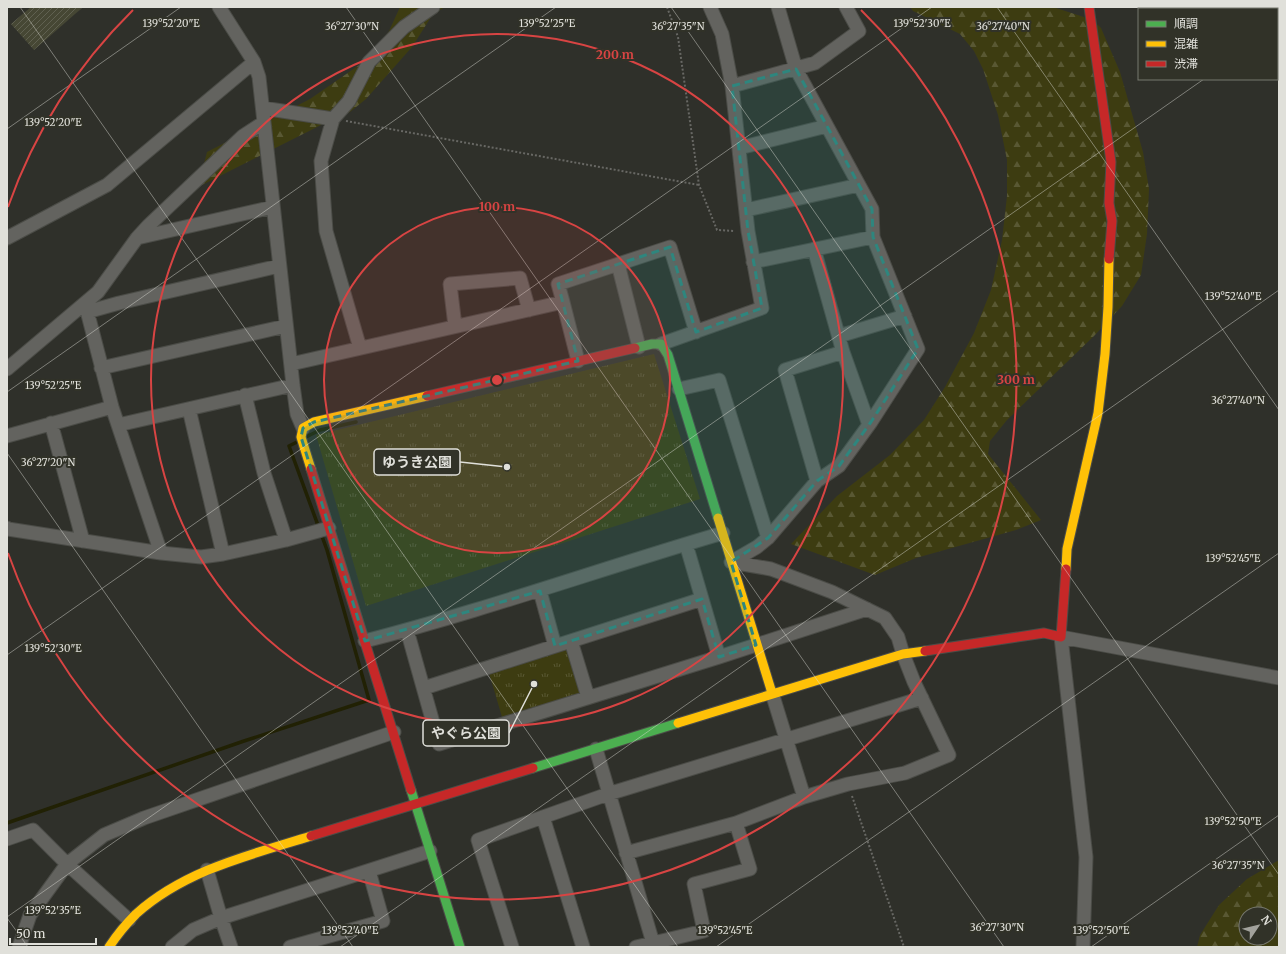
<svg xmlns="http://www.w3.org/2000/svg" width="1286" height="954" font-family="Merriweather,'Noto Sans JP',serif">
<style>
.forest{fill:url(#forest-firs);fill-rule:evenodd}
.park{fill:url(#park-tufts)}
.lines{fill:none;stroke-linecap:round;stroke-linejoin:round}
.stream{stroke:#212104;stroke-width:3.5}
.building{fill:url(#building-hatch)}
.street-casing{stroke:#4b4c47;stroke-width:15}
.fast-casing{stroke:#4b4c47;stroke-width:11}
.slow-casing{stroke:#4b4c47;stroke-width:11}
.jam-casing{stroke:#4b4c47;stroke-width:11}
.path{stroke:#686864;stroke-width:2;stroke-dasharray:2 2;stroke-linecap:butt}
.street{stroke:#63635f;stroke-width:13}
.fast{stroke:#4caf50;stroke-width:9}
.slow{stroke:#ffc107;stroke-width:9}
.jam{stroke:#c62828;stroke-width:9}
.marked{fill:#2e867e;fill-opacity:0.2;stroke:#2e867e;stroke-width:3;stroke-dasharray:8 5;stroke-linejoin:round}
.ticks{fill:none;stroke:#e0e0da;stroke-width:1;stroke-opacity:0.45}
.ring{fill:none;stroke:#d84443;stroke-width:2}
.ticks-label{font-size:10px;text-anchor:middle;fill:#e0e0da;stroke:#313228;stroke-width:4;stroke-linejoin:round;paint-order:stroke}
.centre{fill:#d84443;stroke:#313228;stroke-width:2}
.ring-label{font-size:12px;text-anchor:middle;font-weight:bold;fill:#d84443;stroke:#313228;stroke-width:4;stroke-linejoin:round;paint-order:stroke}
.leader{fill:none;stroke:#e0e0da;stroke-width:1.5}
.callout-dot{fill:#e0e0da;stroke:#313228;stroke-width:1.5}
.callout{fill:#313228;stroke:#e0e0da;stroke-width:1.5}
.callout-label{font-size:14px;text-anchor:middle;font-weight:bold;fill:#e0e0da}
</style>
<defs>
<pattern id="forest-firs" width="22" height="20" patternUnits="userSpaceOnUse"><rect width="22" height="20" fill="#3d3c11"/><path d="M5 1l3.5 6h-7zM16 11l3.5 6h-7z" fill="#595833"/></pattern>
<pattern id="park-tufts" width="24" height="20" patternUnits="userSpaceOnUse"><rect width="24" height="20" fill="#3d3c11"/><path d="M3 7l-1-3M5 7V3M7 7l1-3M15 17l-1-3M17 17v-4M19 17l1-3" fill="none" stroke="#595833"/></pattern>
<pattern id="building-hatch" width="6" height="6" patternUnits="userSpaceOnUse"><rect width="6" height="6" fill="#464734"/><path d="M-1 1l2-2M0 6l6-6M5 7l2-2" fill="none" stroke="#606151"/></pattern>
</defs>
<rect width="100%" height="100%" fill="#2f302a"/>
<path class="forest" d="M 400,7 L 445,7 L 433,14 L 412,47 L 366,99 L 350,112 L 333,119 L 198,187 L 207,152 L 310,99 L 368,59 L 389,31 Z
M 910,7 L 1053,7 L 1093,20 L 1101,28 L 1120,72 L 1143,152 L 1149,189 L 1147,234 L 1141,275 L 1122,306 L 1094,336 L 1007,420 L 990,441 L 988,454 L 1041,520 L 1016,530 L 916,558 L 875,575 L 791,544 L 837,496 L 890,455 L 924,420 L 945,387 L 974,333 L 991,290 L 1002,240 L 1007,196 L 1007,160 L 998,115 L 983,69 L 974,51 L 960,34 L 913,11 Z
M 1279,860 L 1279,947 L 1197,947 L 1200,935 L 1219,905 L 1247,879 ZM 1246,914 L 1270,914 L 1270,938 L 1246,938 Z"/>
<path class="park" d="M 654,354 L 700,499 L 366,606 L 316,435 Z
M 566,648 L 580,694 L 502,717 L 489,673 Z"/>
<g class="lines">
<path class="stream" d="M 306,437 L 320,430 L 356,422
M 7,823 L 244,741 L 369,700 L 327,550 L 289,446 L 297,442"/>
</g>
<path class="building" d="M 31,7 L 83,7 L 34,50 L 11,24 Z"/>
<g class="lines">
<defs>
<path id="street" d="M 219,7 L 254,62 L 259,77 L 293,385 L 297,414 L 303,428
M 732,86 L 815,63 L 859,31 L 846,7
M 263,108 L 333,119
M 739,148 L 827,126
M 746,210 L 859,185
M 7,238 L 107,185 L 254,62
M 137,238 L 273,207
M 814,249 L 843,352 L 785,370 L 817,481
M 753,262 L 873,237
M 618,264 L 639,347
M 563,302 L 578,361
M 85,303 L 112,407 L 161,553
M 87,312 L 119,303 L 279,266
M 455,326 L 450,284 L 520,278 L 529,310
M 839,336 L 905,316
M 661,344 L 762,308 L 748,231 L 732,86 L 722,34 L 710,7
M 360,348 L 326,231 L 321,161 L 333,119 L 349,101 L 369,62 L 404,27 L 433,7
M 843,352 L 869,425
M 291,364 L 563,302 L 558,284 L 670,247 L 696,332
M 101,368 L 286,326
M 7,369 L 98,292 L 137,238 L 148,226 L 243,136 L 263,123
M 679,389 L 719,380 L 768,538
M 245,395 L 264,473 L 286,540
M 189,409 L 223,554
M 51,423 L 83,541
M 118,425 L 293,385
M 7,436 L 112,407
M 7,528 L 8,529 L 161,553 L 201,557 L 223,554 L 286,540 L 329,528
M 686,544 L 719,657
M 731,562 L 757,547 L 768,538 L 817,481 L 839,466 L 871,422 L 918,349 L 873,237 L 872,209 L 796,69 L 778,7
M 540,591 L 555,646
M 407,630 L 439,744 L 719,657 L 867,609
M 365,641 C 486,610 603,568 723,533
M 571,641 L 588,697
M 424,688 L 702,599
M 772,693 L 804,797
M 596,749 L 653,943
M 543,817 L 583,947
M 7,839 L 33,830 L 67,864 L 129,920
M 626,853 L 736,823
M 207,870 L 221,918 L 231,947
M 19,947 L 30,915 L 67,864 L 104,835 L 144,818 L 394,732
M 172,947 L 193,930 L 221,918 L 430,851
M 290,947 L 383,921 L 369,871
M 512,947 L 478,840 L 608,794 L 922,698
M 636,947 L 704,931 L 694,884 L 750,869 L 736,823 L 804,797 L 848,784 L 905,773 L 949,755 L 914,682 L 903,654 L 898,637 L 885,618 L 832,592 L 771,569 L 731,562
M 1083,947 L 1086,857 L 1061,637 L 1279,678"/>
<path id="fast" d="M 635,348 L 652,344 L 661,344 L 668,355 L 718,518
M 533,768 L 678,723
M 411,790 L 460,947"/>
<path id="slow" d="M 311,469 L 301,437 L 303,428 L 314,422 L 427,396
M 718,518 L 772,693
M 1066,569 L 1067,549 L 1098,413 L 1105,354 L 1108,307 L 1109,259
M 678,723 L 903,654 L 925,651
M 109,947 C 117,935 126,924 136,914 C 185,870 250,855 311,836"/>
<path id="jam" d="M 1089,7 L 1111,162 L 1109,203 L 1112,221 L 1109,259
M 427,396 L 635,348
M 311,469 L 411,790
M 925,651 L 1044,633 L 1061,637 L 1066,569
M 311,836 L 533,768"/>
</defs>
<use href="#street" class="street-casing"/>
<use href="#fast" class="fast-casing"/>
<use href="#slow" class="slow-casing"/>
<use href="#jam" class="jam-casing"/>
<path class="path" d="M 667,7 L 678,37 L 699,185 L 717,230 L 735,231
M 346,121 L 699,185
M 852,796 L 904,947"/>
<use href="#street" class="street"/>
<use href="#fast" class="fast"/>
<use href="#slow" class="slow"/>
<use href="#jam" class="jam"/>
</g>
<path class="marked" d="M 796,69 L 872,209 L 873,237 L 918,349 L 871,422 L 839,466 L 817,481 L 768,538 L 731,562 L 756,645 L 719,657 L 702,599 L 555,646 L 540,591 L 365,641 L 301,437 L 303,428 L 314,422 L 578,361 L 558,284 L 670,247 L 696,332 L 762,308 L 748,231 L 732,86 Z"/>
<path class="ticks" d="M 20,7 L 678,947M 346,7 L 1004,947M 671,7 L 1279,875M 997,7 L 1279,410M 1277,28 L 1279,27M 7,129 L 181,7M 7,392 L 556,7M 7,453 L 353,947M 7,655 L 932,7M 7,917 L 1204,79M 7,918 L 28,947M 340,947 L 1279,290M 716,947 L 1279,553M 1091,947 L 1279,815"/>
<circle cx="497" cy="380" r="173" fill="#d84443" fill-opacity=".12"/>
<g class="ring">
<circle cx="497" cy="380" r="173"/>
<circle cx="497" cy="380" r="346"/>
<path d="M8 207A519 519 0 0 1 133 10M861 10A519 519 0 1 1 8 553"/>
</g>
<g class="ticks-label">
<text x="171" y="27">139°52'20"E</text>
<text x="547" y="27">139°52'25"E</text>
<text x="922" y="27">139°52'30"E</text>
<text x="352" y="30">36°27'30"N</text>
<text x="678" y="30">36°27'35"N</text>
<text x="1003" y="30">36°27'40"N</text>
<text x="53" y="126">139°52'20"E</text>
<text x="1233" y="300">139°52'40"E</text>
<text x="53" y="389">139°52'25"E</text>
<text x="1238" y="404">36°27'40"N</text>
<text x="48" y="466">36°27'20"N</text>
<text x="1233" y="562">139°52'45"E</text>
<text x="53" y="652">139°52'30"E</text>
<text x="1233" y="825">139°52'50"E</text>
<text x="1238" y="869">36°27'35"N</text>
<text x="53" y="914">139°52'35"E</text>
<text x="997" y="931">36°27'30"N</text>
<text x="350" y="934">139°52'40"E</text>
<text x="725" y="934">139°52'45"E</text>
<text x="1101" y="934">139°52'50"E</text>
</g>
<circle cx="497" cy="380" r="6" class="centre"/>
<g class="ring-label">
<text x="615" y="59">200 m</text>
<text x="497" y="211">100 m</text>
<text x="1016" y="384">300 m</text>
</g>
<path class="leader" d="M507 467L460 462M534 684L509 733"/>
<g class="callout-dot">
<circle cx="507" cy="467" r="4"/>
<circle cx="534" cy="684" r="4"/>
</g>
<g class="callout">
<rect x="374" y="449" width="86" height="26" rx="4"/>
<rect x="423" y="720" width="86" height="26" rx="4"/>
</g>
<g class="callout-label">
<text x="417" y="467">ゆうき公園</text>
<text x="466" y="738">やぐら公園</text>
</g>
<rect width="1286" height="954" fill="none" stroke="#e0e0da" stroke-width="16"/>
<rect x="1138" y="8" width="140" height="72" fill="#313228" stroke="#77786f"/>
<rect x="1146" y="21" width="20" height="6" fill="#4caf50" stroke="#77786f"/>
<text x="1174" y="28" font-size="12" fill="#e0e0da">順調</text>
<rect x="1146" y="41" width="20" height="6" fill="#ffc107" stroke="#77786f"/>
<text x="1174" y="48" font-size="12" fill="#e0e0da">混雑</text>
<rect x="1146" y="61" width="20" height="6" fill="#c62828" stroke="#77786f"/>
<text x="1174" y="68" font-size="12" fill="#e0e0da">渋滞</text>
<g transform="translate(1258 926) rotate(55)"><circle r="19" fill="#313228" stroke="#77786f"/>
<path d="M0-3L7 15L0 10L-7 15Z" fill="#a2a29c"/>
<text y="-6" font-size="11" font-weight="bold" text-anchor="middle" fill="#e0e0da">N</text>
</g>
<path d="M10 938v6h86v-6" fill="none" stroke="#e0e0da" stroke-width="2"/>
<text x="16" y="938" font-size="12" fill="#e0e0da" stroke="#313228" stroke-width="3" paint-order="stroke">50 m</text>
</svg>
